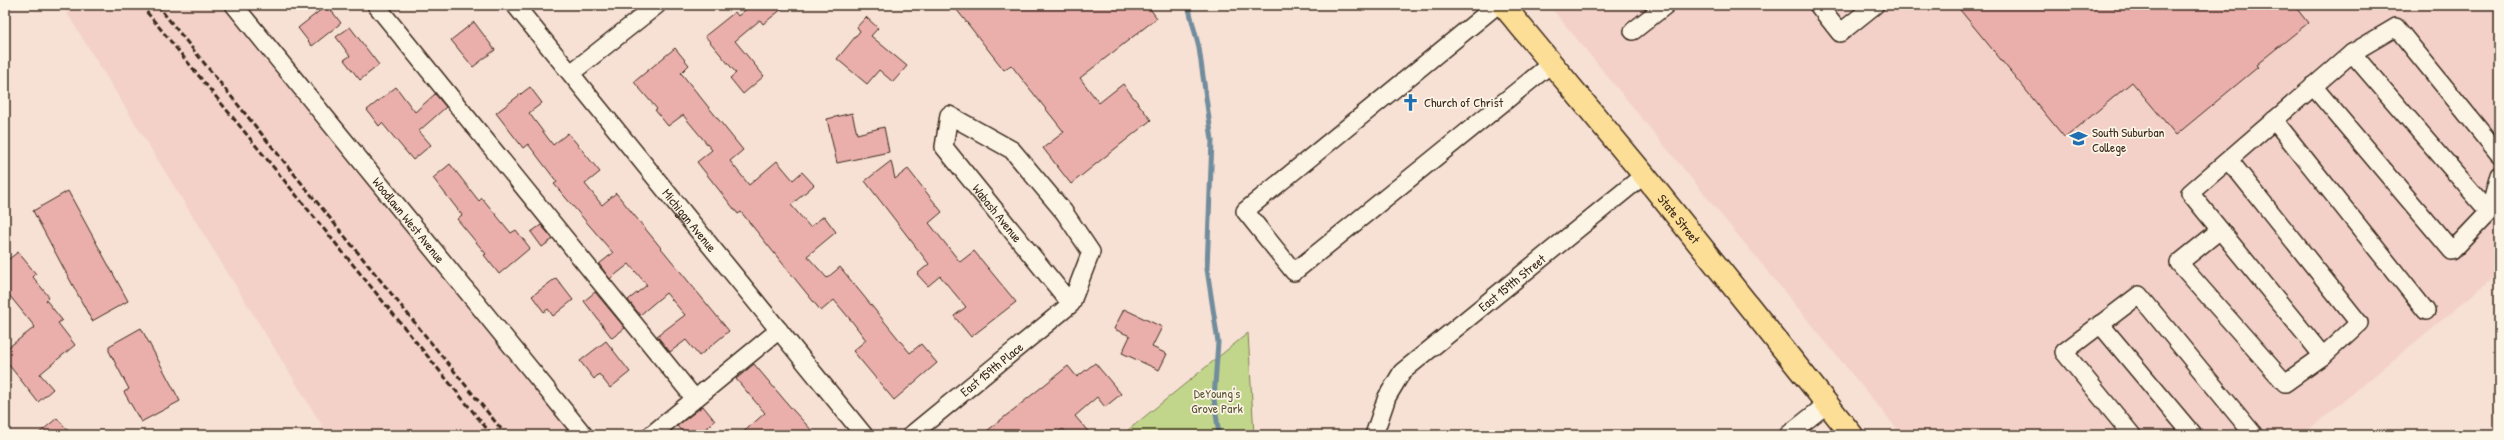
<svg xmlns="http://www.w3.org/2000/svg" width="2504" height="440" font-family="'Patrick Hand',sans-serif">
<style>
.built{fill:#f3d1c8}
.green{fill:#c1d68b;stroke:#7e8054}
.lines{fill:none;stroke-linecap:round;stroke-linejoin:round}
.stream{stroke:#6f8c9d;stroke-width:5}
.building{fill:#eaafab;stroke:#3b2a1e}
.minor-casing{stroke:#3b2a1e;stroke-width:20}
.major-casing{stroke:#3b2a1e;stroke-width:25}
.minor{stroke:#fcf5e5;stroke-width:17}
.major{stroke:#fcde96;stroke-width:22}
.rail{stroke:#3b2a1e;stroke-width:3;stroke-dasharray:6 3;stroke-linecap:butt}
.labels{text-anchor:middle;stroke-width:3.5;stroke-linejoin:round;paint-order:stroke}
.poi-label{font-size:13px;fill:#3b2a1e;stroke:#fcf5e5;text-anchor:start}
.street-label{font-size:13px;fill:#3b2a1e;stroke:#fcf5e5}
.park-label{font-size:13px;fill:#5c5539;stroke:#fcf5e5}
</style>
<rect width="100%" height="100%" fill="#f7e0d4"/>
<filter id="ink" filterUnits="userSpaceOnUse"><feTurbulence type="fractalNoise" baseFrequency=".025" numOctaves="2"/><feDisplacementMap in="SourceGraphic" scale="8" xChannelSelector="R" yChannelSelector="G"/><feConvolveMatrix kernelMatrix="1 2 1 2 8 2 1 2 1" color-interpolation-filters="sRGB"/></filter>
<g filter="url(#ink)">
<path class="built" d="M 62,5 L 245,5 L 587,435 L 328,435 Z
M 1549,5 L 2499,5 L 2499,273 L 2302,435 L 1902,435 Z"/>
<path class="green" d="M 1248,333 L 1254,435 L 1122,435 Z"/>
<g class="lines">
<path class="stream" d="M 1188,5 L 1199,48 L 1212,140 L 1207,269 L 1218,342 L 1214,399 L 1219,435"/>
</g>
<path class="building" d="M 327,5 L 341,23 L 312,46 L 298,28 Z
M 748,5 L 787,5 L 763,24 L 760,20 L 735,41 L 764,76 L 743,94 L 730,78 L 736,73 L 705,36 L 735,12 L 738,16 L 749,7 Z
M 953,5 L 1147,5 L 1157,18 L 1080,78 L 1099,103 L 1123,84 L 1151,120 L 1071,184 L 1043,148 L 1064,132 L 1011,65 L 1004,70 Z
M 1956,5 L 2294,5 L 2308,23 L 2256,65 L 2258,67 L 2176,135 L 2132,82 L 2065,138 Z
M 866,17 L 878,28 L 871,36 L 907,66 L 893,82 L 879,70 L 867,84 L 837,59 L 860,31 L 857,27 Z
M 474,22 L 495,50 L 473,67 L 451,40 Z
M 350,27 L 379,65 L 360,80 L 344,60 L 350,56 L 336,37 Z
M 675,48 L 689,65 L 681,73 L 743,150 L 730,161 L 749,185 L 777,161 L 793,180 L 802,172 L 814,185 L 791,205 L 810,227 L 824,216 L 836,232 L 807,256 L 827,278 L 840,267 L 910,353 L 921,344 L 937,363 L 894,400 L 853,351 L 866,340 L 854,324 L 834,300 L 821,311 L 741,212 L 738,214 L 697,162 L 712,150 L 683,115 L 668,126 L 655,110 L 657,109 L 634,82 Z
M 396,87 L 415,112 L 435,94 L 446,107 L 419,131 L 431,145 L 413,160 L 382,123 L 379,126 L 367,110 Z
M 530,87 L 542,103 L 529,113 L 553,145 L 568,133 L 600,172 L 585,184 L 602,205 L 616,193 L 729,331 L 699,356 L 686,340 L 670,352 L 657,336 L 685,315 L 666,293 L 640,315 L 628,300 L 647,285 L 629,264 L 610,279 L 599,264 L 613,253 L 554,184 L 557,182 L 528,144 L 523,148 L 496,113 Z
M 852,113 L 857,134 L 884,127 L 889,152 L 837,163 L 827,119 Z
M 891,161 L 895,179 L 908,169 L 942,212 L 929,223 L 960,262 L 974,251 L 1016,302 L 971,337 L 954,316 L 966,307 L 940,276 L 928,286 L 917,274 L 929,264 L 865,181 Z
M 450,164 L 479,201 L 482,198 L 511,233 L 516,230 L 530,248 L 499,274 L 484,255 L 486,254 L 457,219 L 462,215 L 433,178 Z
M 68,191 L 128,301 L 92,321 L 33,211 Z
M 541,225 L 553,239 L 542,247 L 531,232 Z
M 18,252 L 36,274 L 33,277 L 49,297 L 46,300 L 62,320 L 58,323 L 75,345 L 40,374 L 53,389 L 38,402 L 5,360 L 5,350 L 35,327 L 5,290 L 5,262 Z
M 556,278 L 573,300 L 553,316 L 548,309 L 544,312 L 532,296 Z
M 595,292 L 625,328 L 612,338 L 584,301 Z
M 1124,309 L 1162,327 L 1152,347 L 1167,354 L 1159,370 L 1122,353 L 1130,336 L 1114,329 Z
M 141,328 L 180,401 L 141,422 L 124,392 L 129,389 L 109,351 L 109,346 Z
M 606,341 L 630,372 L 610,388 L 599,374 L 594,379 L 580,361 Z
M 1095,363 L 1121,394 L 1105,407 L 1097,397 L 1075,416 L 1091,435 L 1068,435 L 1063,429 L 1055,435 L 982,435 L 1068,366 L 1077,377 Z
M 754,364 L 792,409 L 816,435 L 740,435 L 765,413 L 736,379 Z
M 703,406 L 715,421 L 698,435 L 685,435 L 677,426 Z
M 57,418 L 72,435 L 37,435 Z"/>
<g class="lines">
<defs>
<g id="minor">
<path id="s1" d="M 234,5 L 584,435"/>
<path d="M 376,5 L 695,399"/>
<path id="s2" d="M 515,5 L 864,435"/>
<path d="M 1497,5 L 1245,211 L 1294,272 L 1552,63"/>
<path d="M 1818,5 L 1840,33 L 1875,5"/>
<path d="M 1633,31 L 1666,5"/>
<path d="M 2352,53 L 2489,212"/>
<path d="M 571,73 L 657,5"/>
<path d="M 2313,86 L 2452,251 L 2489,212 L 2499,175"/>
<path d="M 2274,120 L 2426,311"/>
<path d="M 2220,230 L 2179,263 L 2285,383 L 2323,356 L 2359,323 L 2229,160"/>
<path d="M 2100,324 L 2193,435"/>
<path d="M 2323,356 L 2190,193 L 2352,53 L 2396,27 L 2499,154"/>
<path d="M 651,435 L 779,330"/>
<path id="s3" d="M 911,435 L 1071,304 L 1091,252 L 1064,212 L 1012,150 L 949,115 L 944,147 L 1071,304"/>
<path id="s4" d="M 1374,435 L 1387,397 L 1402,372 L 1644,175"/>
<path d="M 1788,435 L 1827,404"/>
<path d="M 2132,435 L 2064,352 L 2139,295 L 2254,435"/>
</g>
<g id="major">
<path id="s5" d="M 1503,5 L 1644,175 L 1852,435"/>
</g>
</defs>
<use href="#minor" class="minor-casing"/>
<use href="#major" class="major-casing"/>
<use href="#minor" class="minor"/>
<use href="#major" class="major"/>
<path class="rail" d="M 141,5 L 492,435
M 157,5 L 506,435"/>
</g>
</g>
<defs>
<symbol id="church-bare" viewBox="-9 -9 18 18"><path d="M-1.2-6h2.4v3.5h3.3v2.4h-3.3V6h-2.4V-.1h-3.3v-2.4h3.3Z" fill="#1f6fb2" stroke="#fcf5e5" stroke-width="2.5" paint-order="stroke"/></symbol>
<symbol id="university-bare" viewBox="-9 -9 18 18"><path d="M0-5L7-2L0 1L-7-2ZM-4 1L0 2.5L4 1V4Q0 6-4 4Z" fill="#1f6fb2" stroke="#fcf5e5" stroke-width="2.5" paint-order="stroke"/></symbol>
</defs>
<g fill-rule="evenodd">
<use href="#church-bare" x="1398" y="90" width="25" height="25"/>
<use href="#university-bare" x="2066" y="126" width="25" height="25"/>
</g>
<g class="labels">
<g class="poi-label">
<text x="1424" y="107">Church of Christ</text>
<text x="2092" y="137">South Suburban<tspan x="2092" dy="15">College</tspan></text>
</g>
<g class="street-label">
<text dy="5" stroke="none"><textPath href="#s3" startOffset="581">Wabash Avenue</textPath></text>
<text dy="5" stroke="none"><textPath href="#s5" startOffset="277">State Street</textPath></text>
<text dy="5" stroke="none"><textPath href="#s1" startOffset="277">Woodlawn West Avenue</textPath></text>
<text dy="5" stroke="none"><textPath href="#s2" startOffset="277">Michigan Avenue</textPath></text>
<text dy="5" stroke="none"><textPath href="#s4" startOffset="211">East 159th Street</textPath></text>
<text dy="5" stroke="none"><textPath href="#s3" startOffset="104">East 159th Place</textPath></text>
</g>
<g class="park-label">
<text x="1217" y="398">DeYoung's<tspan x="1217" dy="15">Grove Park</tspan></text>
</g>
</g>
<rect width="2504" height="440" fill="none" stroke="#fcf5e5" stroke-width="20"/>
<rect x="10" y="10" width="2484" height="420" fill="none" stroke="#3b2a1e" stroke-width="1.5" filter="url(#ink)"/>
</svg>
